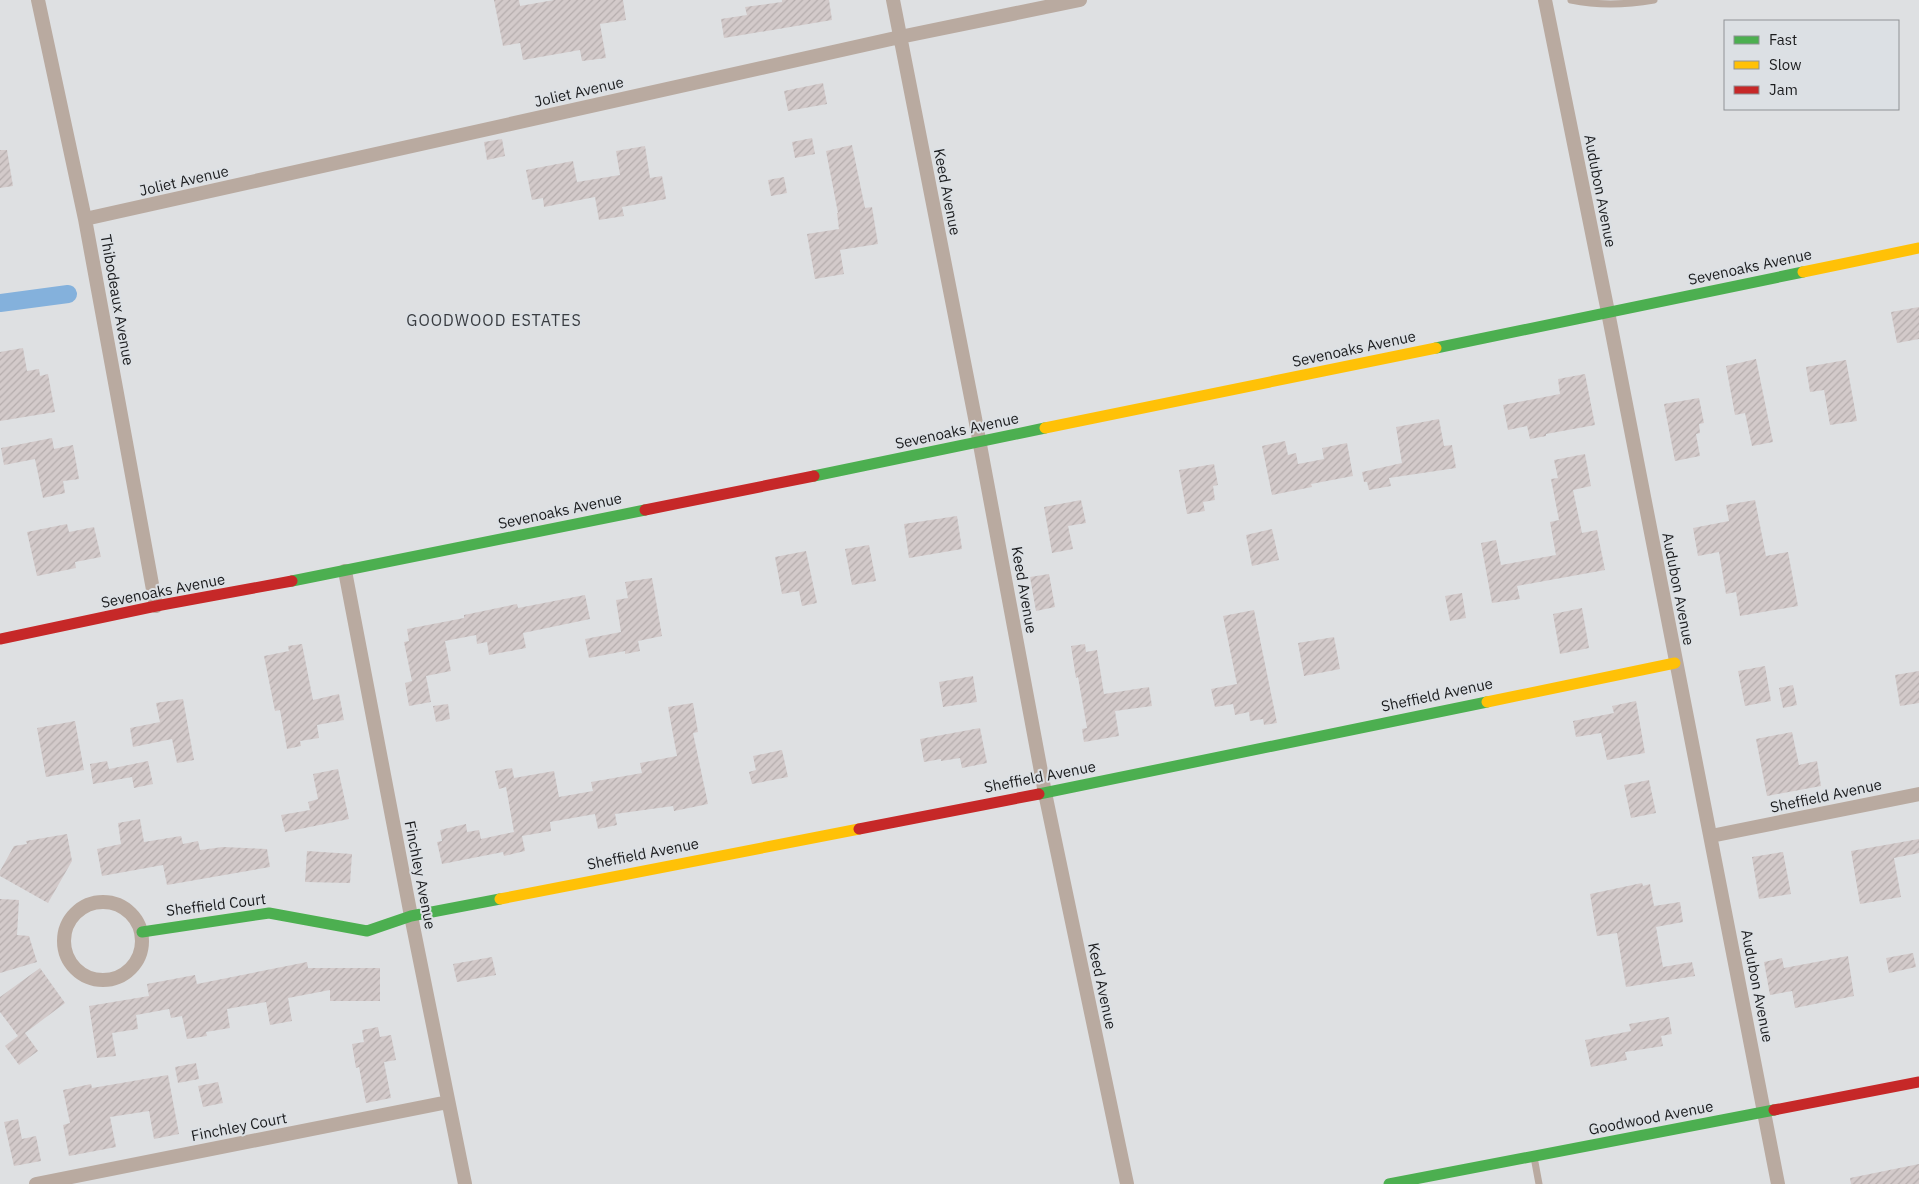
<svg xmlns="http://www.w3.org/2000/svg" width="1919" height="1184" font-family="'IBM Plex Sans',sans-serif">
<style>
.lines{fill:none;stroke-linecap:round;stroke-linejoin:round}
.canal{stroke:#84b1dc;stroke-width:18}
.building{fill:url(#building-hatch)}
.lane{stroke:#b9aaa0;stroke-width:7}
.street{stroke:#b9aaa0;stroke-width:14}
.fast{stroke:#4caf50;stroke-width:11}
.slow{stroke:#ffc107;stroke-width:11}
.jam{stroke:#c62828;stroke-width:11}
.labels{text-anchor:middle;stroke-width:4;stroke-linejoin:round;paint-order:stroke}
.street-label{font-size:15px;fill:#1b1c1e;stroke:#dce0e4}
.neighbourhood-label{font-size:16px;letter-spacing:1px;fill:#3a3d41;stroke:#dce0e4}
</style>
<defs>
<pattern id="building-hatch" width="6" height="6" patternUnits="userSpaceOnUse" patternTransform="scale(1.25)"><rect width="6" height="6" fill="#d3caca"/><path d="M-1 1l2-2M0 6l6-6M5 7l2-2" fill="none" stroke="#b5adad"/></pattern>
</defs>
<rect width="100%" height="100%" fill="#dee0e2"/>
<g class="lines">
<path class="canal" d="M 0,303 L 68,294"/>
</g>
<path class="building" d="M 494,0 L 519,0 L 520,6 L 554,0 L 623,0 L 626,20 L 600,24 L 606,58 L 582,61 L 580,50 L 523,60 L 520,43 L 503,46 Z
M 782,0 L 829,0 L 832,20 L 724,38 L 721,19 L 747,15 L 745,7 L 782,2 Z
M 823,83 L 827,104 L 788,111 L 784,91 Z
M 812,138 L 815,154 L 795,158 L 792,142 Z
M 502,139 L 505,156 L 487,160 L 484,142 Z
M 852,145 L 865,208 L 872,207 L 878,244 L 840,250 L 844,274 L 815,279 L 807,234 L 839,229 L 837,213 L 838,213 L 826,151 Z
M 645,146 L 650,178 L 662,176 L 666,199 L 622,207 L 624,216 L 599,220 L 595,197 L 544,207 L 543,198 L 532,200 L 526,170 L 573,161 L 577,182 L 620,175 L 616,151 Z
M 0,150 L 7,150 L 13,186 L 0,188 Z
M 784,177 L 787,193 L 771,196 L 768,180 Z
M 1919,307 L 1919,339 L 1897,343 L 1891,312 Z
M 23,348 L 27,371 L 39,369 L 40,376 L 48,374 L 55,412 L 0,421 L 0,352 Z
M 1756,359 L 1773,442 L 1752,446 L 1745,413 L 1735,415 L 1726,366 Z
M 1846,360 L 1857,421 L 1830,425 L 1824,390 L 1810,392 L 1806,367 Z
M 1585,374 L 1595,425 L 1546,434 L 1546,436 L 1530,439 L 1527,426 L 1508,430 L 1503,405 L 1560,394 L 1558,379 Z
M 1699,398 L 1704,423 L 1699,424 L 1700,433 L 1696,434 L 1700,456 L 1675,461 L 1664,404 Z
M 1439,419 L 1444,446 L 1452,445 L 1456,468 L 1389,478 L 1391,486 L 1369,490 L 1367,482 L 1364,482 L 1362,472 L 1402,463 L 1396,427 Z
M 52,438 L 54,449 L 73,445 L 79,479 L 63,481 L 65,493 L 43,498 L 35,459 L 4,465 L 1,448 Z
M 1285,441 L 1288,455 L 1296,453 L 1298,464 L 1324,459 L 1322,448 L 1347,443 L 1353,476 L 1311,484 L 1312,487 L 1272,495 L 1262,446 Z
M 1585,454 L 1591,486 L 1573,490 L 1582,533 L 1597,530 L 1605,570 L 1517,586 L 1520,599 L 1492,603 L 1481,543 L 1496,540 L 1501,565 L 1556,555 L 1550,522 L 1559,520 L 1551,479 L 1558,478 L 1554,460 Z
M 1214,464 L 1218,485 L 1213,486 L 1215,500 L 1203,502 L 1205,511 L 1187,514 L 1179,470 Z
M 1081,500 L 1086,523 L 1068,526 L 1073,549 L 1052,553 L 1044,507 Z
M 1755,500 L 1766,556 L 1788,552 L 1798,606 L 1740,616 L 1736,592 L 1726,594 L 1719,552 L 1698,556 L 1693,528 L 1729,521 L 1726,505 Z
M 957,516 L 962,549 L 909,558 L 904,524 Z
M 67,524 L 69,532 L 94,527 L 101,557 L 75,562 L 76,568 L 37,576 L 27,532 Z
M 1272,529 L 1279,560 L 1252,566 L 1246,535 Z
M 869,545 L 876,581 L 852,585 L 845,549 Z
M 806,551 L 817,603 L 802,606 L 799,591 L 782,594 L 775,557 Z
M 1049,574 L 1055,607 L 1036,611 L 1030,577 Z
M 652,578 L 662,636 L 638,641 L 640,651 L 625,654 L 625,651 L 589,658 L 585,639 L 621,632 L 616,600 L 628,598 L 625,582 Z
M 1462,593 L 1466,618 L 1450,621 L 1445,596 Z
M 585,595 L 590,619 L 523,633 L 526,648 L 489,655 L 487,642 L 477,644 L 476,635 L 445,641 L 451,671 L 426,676 L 431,702 L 409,706 L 405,683 L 412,681 L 404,642 L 409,641 L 407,629 L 464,618 L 464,615 L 517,604 L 518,608 Z
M 1582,608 L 1589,648 L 1560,654 L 1553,614 Z
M 1254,610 L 1277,723 L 1264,725 L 1263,719 L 1250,721 L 1249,712 L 1235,715 L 1233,704 L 1215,707 L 1211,689 L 1237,684 L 1223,616 Z
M 1334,637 L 1340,669 L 1304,676 L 1298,643 Z
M 302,644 L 313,700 L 339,694 L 344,720 L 317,725 L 319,738 L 300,741 L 301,746 L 287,749 L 280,710 L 275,711 L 264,656 L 289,651 L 288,646 Z
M 1085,644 L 1086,652 L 1097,650 L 1104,694 L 1149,687 L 1152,706 L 1115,711 L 1119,736 L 1084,742 L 1082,729 L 1087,728 L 1078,677 L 1076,678 L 1071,646 Z
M 1765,666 L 1771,701 L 1745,706 L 1738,671 Z
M 1919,671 L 1919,703 L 1900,706 L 1895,675 Z
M 973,676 L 977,702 L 943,707 L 939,682 Z
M 1793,685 L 1797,705 L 1783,708 L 1779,688 Z
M 183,699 L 194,760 L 177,763 L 172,739 L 133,747 L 130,728 L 160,722 L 156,703 Z
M 1636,701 L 1645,753 L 1607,760 L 1601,733 L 1576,737 L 1573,721 L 1614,713 L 1612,706 Z
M 693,703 L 698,732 L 693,733 L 708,804 L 674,811 L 673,806 L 615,814 L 617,825 L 598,829 L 595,814 L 550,822 L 551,831 L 522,836 L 525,851 L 504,856 L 503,852 L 442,864 L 437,842 L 442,841 L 440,830 L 466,824 L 467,832 L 479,830 L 481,839 L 514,832 L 506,787 L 499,789 L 495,771 L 512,768 L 514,778 L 554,771 L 559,797 L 593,791 L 591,782 L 642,773 L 640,763 L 677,756 L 668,707 Z
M 448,704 L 450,719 L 436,722 L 433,706 Z
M 75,721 L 84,770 L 46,777 L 37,728 Z
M 980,728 L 987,763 L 962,768 L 960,758 L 941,761 L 941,759 L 924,762 L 920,739 Z
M 1792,732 L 1799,765 L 1817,761 L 1821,786 L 1767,796 L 1756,739 Z
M 782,750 L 788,777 L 752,784 L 749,772 L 756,770 L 753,756 Z
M 107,761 L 109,769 L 148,761 L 153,784 L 134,788 L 132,777 L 93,784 L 90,764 Z
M 338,769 L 349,819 L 285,832 L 281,815 L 310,810 L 308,802 L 318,799 L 313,774 Z
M 1649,780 L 1656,813 L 1631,818 L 1624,785 Z
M 140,819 L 144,842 L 181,836 L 183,844 L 198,841 L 200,850 L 223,847 L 267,849 L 270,867 L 167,885 L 163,865 L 102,876 L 97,849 L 121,844 L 118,823 Z
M 67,834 L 72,861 L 48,903 L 0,876 L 0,871 L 14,846 L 27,844 L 26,841 Z
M 1919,839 L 1919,853 L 1894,858 L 1901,897 L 1860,904 L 1851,851 Z
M 307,851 L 352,854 L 350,883 L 305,882 Z
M 1783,852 L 1791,894 L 1759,899 L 1752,857 Z
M 1642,883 L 1643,886 L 1650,884 L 1654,906 L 1680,902 L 1683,922 L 1656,927 L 1663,967 L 1692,962 L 1695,976 L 1626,987 L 1617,933 L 1597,936 L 1590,894 Z
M 0,899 L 19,900 L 17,935 L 29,936 L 37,962 L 0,973 Z
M 1913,953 L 1916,967 L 1889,973 L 1886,958 Z
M 1848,956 L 1854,996 L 1795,1008 L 1792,991 L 1770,995 L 1764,962 L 1782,958 L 1784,968 Z
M 492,957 L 496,975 L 457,982 L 453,964 Z
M 307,962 L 308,968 L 380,968 L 380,1001 L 330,1001 L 330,990 L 288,998 L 292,1021 L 270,1025 L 266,1002 L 227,1009 L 230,1028 L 206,1032 L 207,1036 L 187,1039 L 182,1016 L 171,1018 L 169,1009 L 136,1015 L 138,1029 L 112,1033 L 116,1056 L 97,1058 L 89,1006 L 149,996 L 147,984 L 195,975 L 197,984 Z
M 40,968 L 65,1003 L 25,1033 L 38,1051 L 19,1065 L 5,1046 L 18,1036 L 0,1012 L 0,997 Z
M 1669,1017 L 1672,1034 L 1661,1036 L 1663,1046 L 1625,1052 L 1627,1060 L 1591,1067 L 1585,1040 L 1631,1031 L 1629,1024 Z
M 378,1027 L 380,1037 L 391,1035 L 396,1060 L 384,1062 L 391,1098 L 366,1103 L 359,1067 L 356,1068 L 352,1044 L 364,1042 L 362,1030 Z
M 196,1063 L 199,1079 L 178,1083 L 175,1067 Z
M 168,1075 L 179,1134 L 154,1139 L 149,1111 L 110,1117 L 116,1147 L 69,1156 L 63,1125 L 70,1123 L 63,1090 L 91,1084 L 92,1088 Z
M 218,1082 L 223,1103 L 203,1107 L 198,1086 Z
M 18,1119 L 22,1139 L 36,1136 L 41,1161 L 14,1166 L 4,1122 Z
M 1919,1164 L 1919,1184 L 1851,1184 L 1850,1178 Z"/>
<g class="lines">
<path class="lane" d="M 1571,0 C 1600,6 1625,5 1654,0
M 1534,1157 L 1539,1184"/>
<path class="street" d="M 38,0 L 85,219 L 156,606
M 893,0 L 975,418 L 1045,793 L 1127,1184
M 1545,0 L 1608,312 L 1778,1184
M 85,219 L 900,37 L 1080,0
M 345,571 L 411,916 L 465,1184
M 1711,836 L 1919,794
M64 941a39 39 0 1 1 78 0a39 39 0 1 1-78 0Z
M 36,1184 L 448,1102"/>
<path class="fast" d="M 1436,348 L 1803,272
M 814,476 L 1045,428
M 292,581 L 645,510
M 1039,794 L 1487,702
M 142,932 L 269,913 L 367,931 L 411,916 L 500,899
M 1389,1184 L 1774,1110"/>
<path class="slow" d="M 1803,272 L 1919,248
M 1045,428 L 1436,348
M 1487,702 L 1675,663
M 500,899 L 859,829"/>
<path class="jam" d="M 645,510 L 814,476
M 0,639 L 156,606 L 292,581
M 859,829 L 1039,794
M 1774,1110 L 1919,1082"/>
</g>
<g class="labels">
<g class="street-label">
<text transform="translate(579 92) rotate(-13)" y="5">Joliet Avenue</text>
<text transform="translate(184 181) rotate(-13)" y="5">Joliet Avenue</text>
<text transform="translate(1600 191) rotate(79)" y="5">Audubon Avenue</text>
<text transform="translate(947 192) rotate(79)" y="5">Keed Avenue</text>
<text transform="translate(1750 267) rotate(-12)" y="5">Sevenoaks Avenue</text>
<text transform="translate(117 300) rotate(80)" y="5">Thibodeaux Avenue</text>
<text transform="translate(1354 349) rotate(-12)" y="5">Sevenoaks Avenue</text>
<text transform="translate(957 431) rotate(-12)" y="5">Sevenoaks Avenue</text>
<text transform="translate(560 511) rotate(-12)" y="5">Sevenoaks Avenue</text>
<text transform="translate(1678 589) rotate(79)" y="5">Audubon Avenue</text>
<text transform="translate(1024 590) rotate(80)" y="5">Keed Avenue</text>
<text transform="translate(163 591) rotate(-11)" y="5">Sevenoaks Avenue</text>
<text transform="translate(1437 695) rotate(-12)" y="5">Sheffield Avenue</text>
<text transform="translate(1040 777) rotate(-11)" y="5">Sheffield Avenue</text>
<text transform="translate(1826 796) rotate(-12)" y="5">Sheffield Avenue</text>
<text transform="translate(643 854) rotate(-11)" y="5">Sheffield Avenue</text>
<text transform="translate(420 875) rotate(79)" y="5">Finchley Avenue</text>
<text transform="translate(216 905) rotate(-7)" y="5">Sheffield Court</text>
<text transform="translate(1102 986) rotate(78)" y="5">Keed Avenue</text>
<text transform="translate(1757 986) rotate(79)" y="5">Audubon Avenue</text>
<text transform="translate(1651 1118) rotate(-11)" y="5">Goodwood Avenue</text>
<text transform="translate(239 1127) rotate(-11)" y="5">Finchley Court</text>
</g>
<g class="neighbourhood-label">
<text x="494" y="326">GOODWOOD ESTATES</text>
</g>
</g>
<rect x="1724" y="20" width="175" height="90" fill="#dce0e4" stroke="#8f9295"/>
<rect x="1734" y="36" width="25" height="8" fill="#4caf50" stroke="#8f9295"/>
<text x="1769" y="45" font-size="15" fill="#1b1c1e">Fast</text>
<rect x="1734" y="61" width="25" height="8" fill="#ffc107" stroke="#8f9295"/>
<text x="1769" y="70" font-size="15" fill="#1b1c1e">Slow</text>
<rect x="1734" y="86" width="25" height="8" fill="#c62828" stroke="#8f9295"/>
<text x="1769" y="95" font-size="15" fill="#1b1c1e">Jam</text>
</svg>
